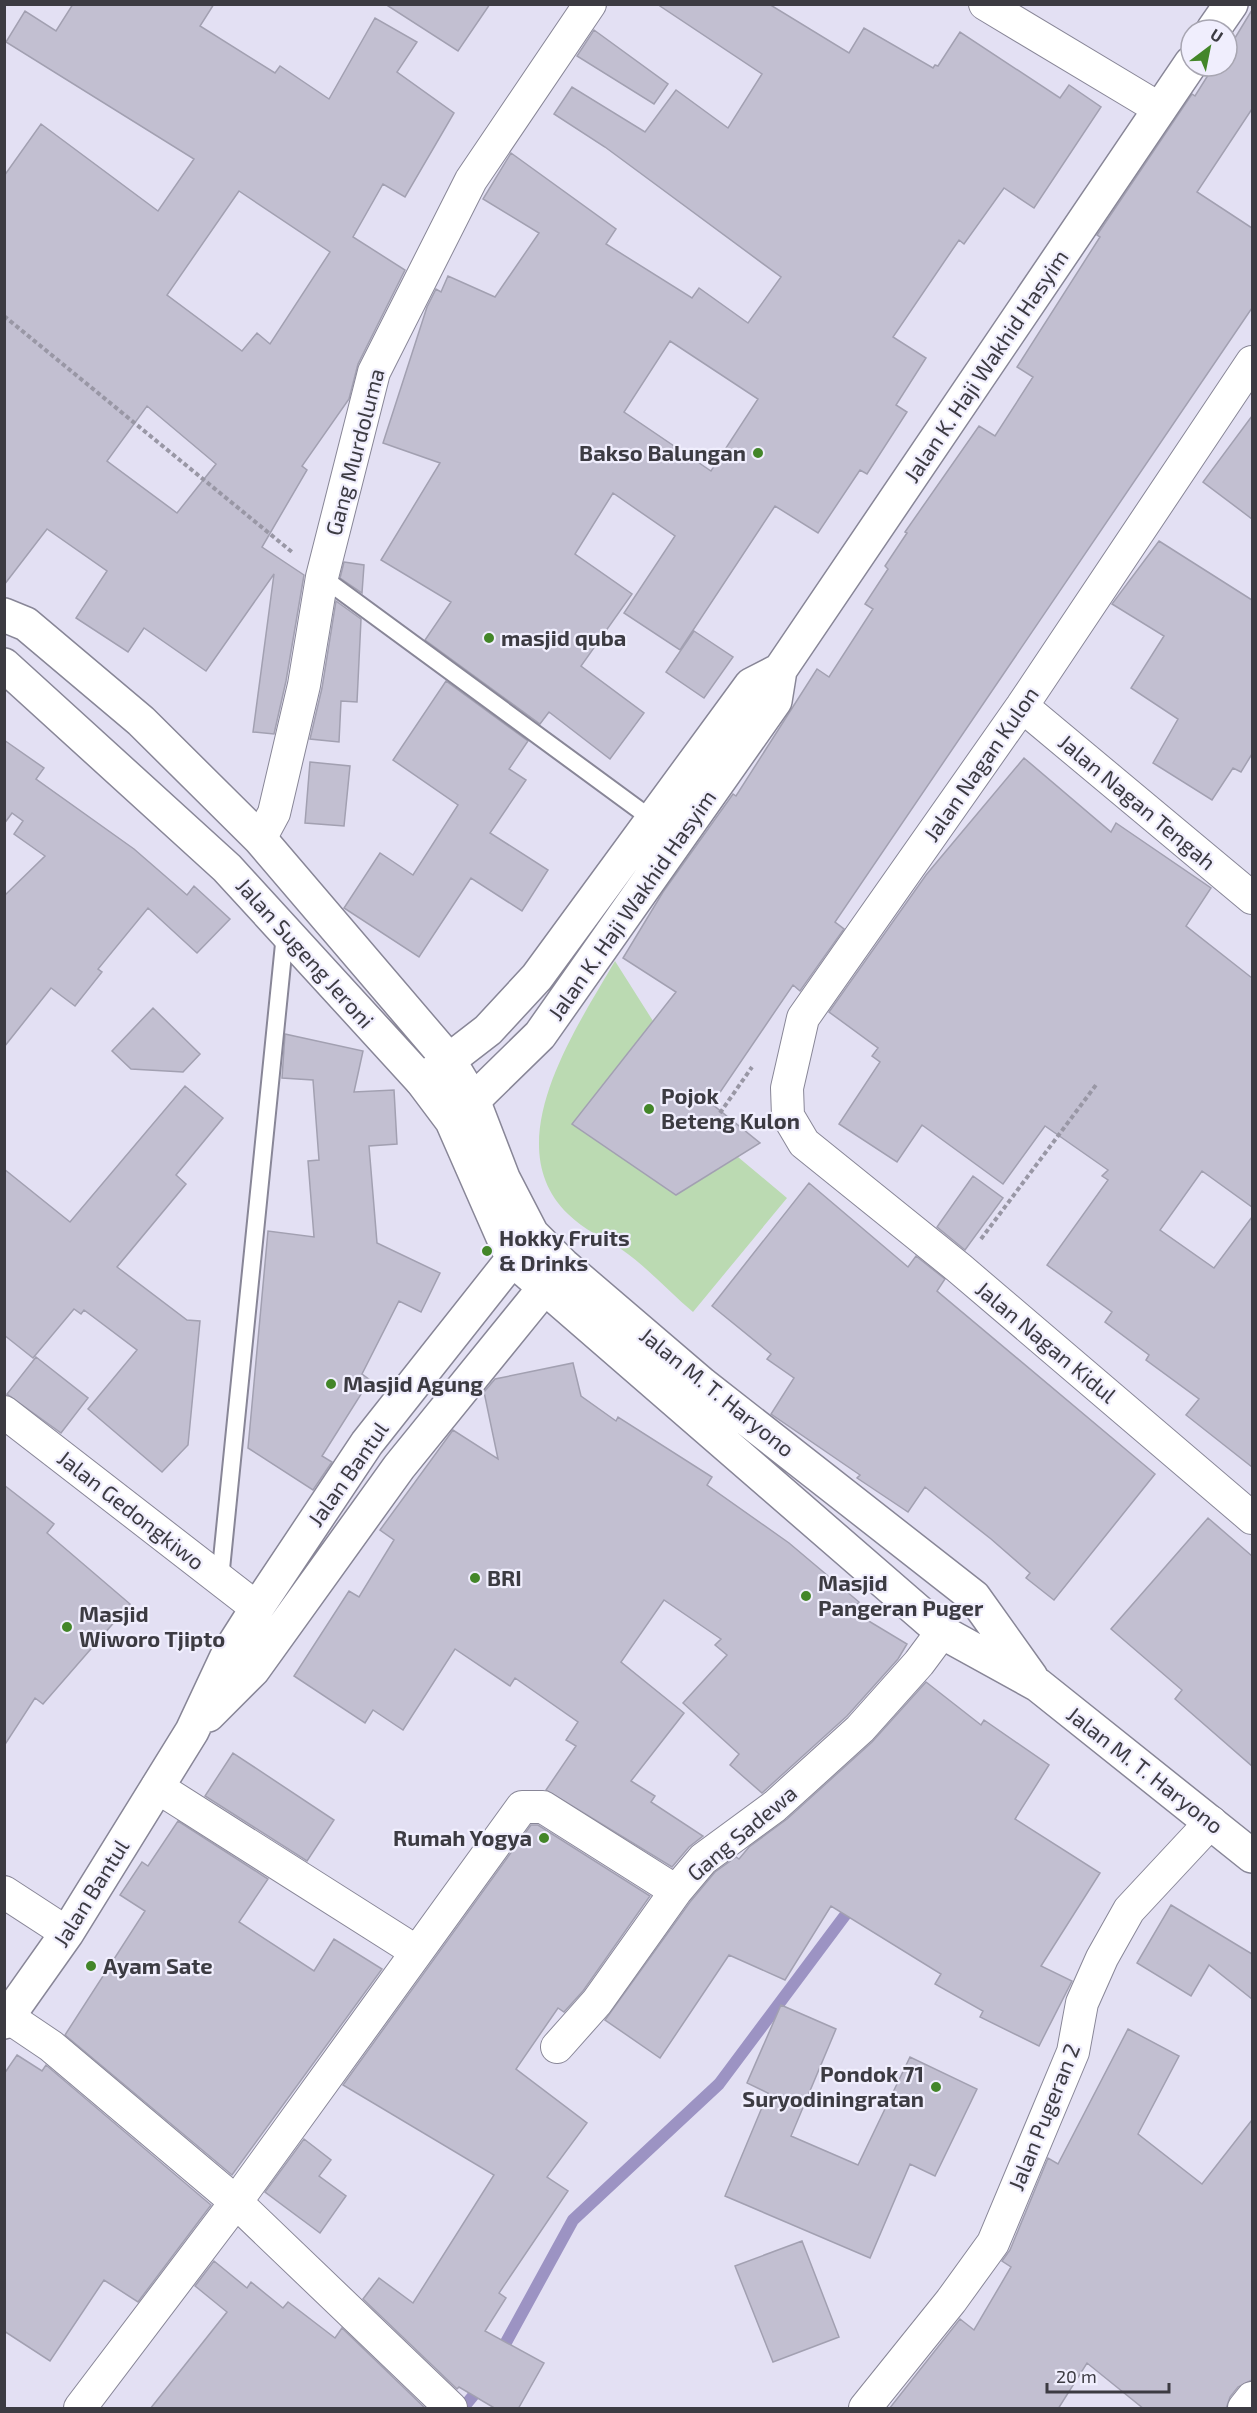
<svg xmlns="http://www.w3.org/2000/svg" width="1257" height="2413" font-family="'Exo 2',sans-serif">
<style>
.green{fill:#bbdab2}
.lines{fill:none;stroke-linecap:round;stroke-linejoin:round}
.stream{stroke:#9c93c3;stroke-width:12}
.building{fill:#c2bfd1;stroke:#a2a0b1;stroke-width:1.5;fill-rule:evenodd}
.lane-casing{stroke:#888697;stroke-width:20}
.street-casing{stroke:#888697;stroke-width:34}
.secondary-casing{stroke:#888697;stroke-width:36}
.primary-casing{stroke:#888697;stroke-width:36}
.path{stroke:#9997a5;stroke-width:4;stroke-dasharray:4.5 3;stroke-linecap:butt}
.lane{stroke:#fff;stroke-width:16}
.street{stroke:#fff;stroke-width:32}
.secondary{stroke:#fff;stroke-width:33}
.primary{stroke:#fff;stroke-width:33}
.poi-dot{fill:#438629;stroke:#f0eefd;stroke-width:2}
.labels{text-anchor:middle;stroke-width:4.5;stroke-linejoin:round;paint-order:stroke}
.street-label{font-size:22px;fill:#3c3b42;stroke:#f0eefd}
.poi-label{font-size:22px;font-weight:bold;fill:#3c3b42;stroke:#f0eefd;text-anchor:start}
</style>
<rect width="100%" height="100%" fill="#e3e0f3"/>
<path class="green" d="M 615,961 L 653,1021 L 572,1124 L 676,1195 L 738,1157 L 787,1198 L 693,1312 C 669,1292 646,1266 621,1249 C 602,1237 584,1230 568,1214 C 496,1144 576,1029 615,961 Z"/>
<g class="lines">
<path class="stream" d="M 498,2357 L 573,2220 L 719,2084 L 855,1902
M 463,2408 L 482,2385"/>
</g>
<path class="building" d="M 73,4 L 214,4 L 200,26 L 275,73 L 280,66 L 329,99 L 375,18 L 417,42 L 397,72 L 454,113 L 405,197 L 383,184 L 353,237 L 405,270 L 358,364 L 349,399 L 302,466 L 307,470 L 262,547 L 304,575 L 286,681 L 274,734 L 253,732 L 274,574 L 206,671 L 144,628 L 128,652 L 76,618 L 107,571 L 47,529 L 4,585 L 4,176 L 41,124 L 158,211 L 194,159 L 6,42 L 25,11 L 56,31 ZM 239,191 L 330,252 L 270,344 L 257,333 L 242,351 L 167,295 ZM 147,406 L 216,464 L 177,513 L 107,461 Z
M 385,4 L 490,4 L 458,51 Z
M 657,4 L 769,4 L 849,53 L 864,28 L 933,68 L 935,65 L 938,66 L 960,32 L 1060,98 L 1069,85 L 1101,107 L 1034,208 L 1004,188 L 964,244 L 959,240 L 893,337 L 926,358 L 896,405 L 907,412 L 867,474 L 860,470 L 818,533 L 775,506 L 680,650 L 624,613 L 675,536 L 613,493 L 575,554 L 632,594 L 581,666 L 644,713 L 610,759 L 549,712 L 540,724 L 425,640 L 451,602 L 381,560 L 440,463 L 383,443 L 427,307 L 436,289 L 441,292 L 448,276 L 495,297 L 539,233 L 483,199 L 511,153 L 616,229 L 606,244 L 692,298 L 699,288 L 748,323 L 781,277 L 605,147 L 554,114 L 572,87 L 645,132 L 676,90 L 728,128 L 762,74 ZM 670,341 L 758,399 L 711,471 L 624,412 Z
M 1252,10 L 1252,109 L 1197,192 L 1252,228 L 1252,308 L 835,922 L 844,929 L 800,991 L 793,985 L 712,1104 L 760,1143 L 676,1195 L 572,1124 L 676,992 L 623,958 L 663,892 L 733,794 L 736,796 L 817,669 L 829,677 L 873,609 L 865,604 L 888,569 L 885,566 L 907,533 L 905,532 L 979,426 L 995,436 L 1033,377 L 1017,367 L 1100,237 L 1097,235 L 1192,94 L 1195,96 L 1210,72 L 1213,73 L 1217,66 L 1227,66 L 1227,51 Z
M 594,30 L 668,84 L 654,104 L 577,56 Z
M 1252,416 L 1252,519 L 1203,482 Z
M 1159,541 L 1252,600 L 1252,754 L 1241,772 L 1233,768 L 1212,800 L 1153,763 L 1178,719 L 1131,688 L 1164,636 L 1112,604 Z
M 344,562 L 364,565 L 362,593 L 340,578 Z
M 336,601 L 361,619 L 357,702 L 341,701 L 339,742 L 310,739 L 322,688 Z
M 694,631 L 733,657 L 704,698 L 666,672 Z
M 446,681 L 528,741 L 509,769 L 526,780 L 490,833 L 548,870 L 522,911 L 471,878 L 419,957 L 344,908 L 380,853 L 413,875 L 458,805 L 393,760 Z
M 4,740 L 44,768 L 36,779 L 134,849 L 187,895 L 194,886 L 230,919 L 197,953 L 148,908 L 98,969 L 102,972 L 75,1006 L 51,988 L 4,1047 L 4,896 L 45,856 L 14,834 L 23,821 L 12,813 L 4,824 Z
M 1024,758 L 1111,832 L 1116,823 L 1211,888 L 1186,926 L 1252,978 L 1252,1207 L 1202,1171 L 1160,1230 L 1214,1268 L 1252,1217 L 1252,1467 L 1186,1415 L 1199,1399 L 1146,1360 L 1149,1355 L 1105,1322 L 1112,1312 L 1047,1265 L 1108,1180 L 1102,1176 L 1108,1170 L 1045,1126 L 1003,1184 L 922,1125 L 897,1162 L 839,1124 L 880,1062 L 872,1056 L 878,1048 L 829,1012 L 926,875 Z
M 310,762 L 350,766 L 344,826 L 305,823 Z
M 153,1008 L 200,1054 L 183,1072 L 131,1069 L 112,1051 Z
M 285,1034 L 363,1051 L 354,1092 L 394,1090 L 397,1144 L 369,1146 L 377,1243 L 440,1273 L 421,1312 L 399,1301 L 362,1374 L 370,1380 L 322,1456 L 332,1462 L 313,1490 L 248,1448 L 268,1231 L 314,1237 L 308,1161 L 319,1160 L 313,1080 L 282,1078 Z
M 185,1086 L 223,1118 L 176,1175 L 186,1184 L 117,1267 L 187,1320 L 200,1321 L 188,1445 L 162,1472 L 88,1409 L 137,1350 L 84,1310 L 81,1314 L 74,1309 L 33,1358 L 4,1335 L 4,1169 L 70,1222 Z
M 973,1176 L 1003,1198 L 965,1250 L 937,1227 Z
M 809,1183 L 908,1267 L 916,1256 L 945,1279 L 937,1291 L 1155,1474 L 1054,1600 L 1026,1578 L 1030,1573 L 991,1539 L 925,1487 L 908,1512 L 857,1478 L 860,1475 L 771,1414 L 794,1378 L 767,1359 L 771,1354 L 712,1306 Z
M 36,1357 L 88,1398 L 61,1433 L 7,1394 Z
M 573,1363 L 581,1396 L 616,1421 L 618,1417 L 712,1477 L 707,1485 L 789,1543 L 859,1602 L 852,1611 L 907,1644 L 898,1659 L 847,1716 L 762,1793 L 730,1765 L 739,1754 L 683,1703 L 727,1655 L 715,1645 L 721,1639 L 664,1600 L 621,1662 L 684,1713 L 631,1781 L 655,1796 L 651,1802 L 703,1836 L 689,1847 L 672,1867 L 546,1790 L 576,1746 L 566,1740 L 578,1722 L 515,1678 L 510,1686 L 455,1649 L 403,1730 L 373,1710 L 365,1723 L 294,1676 L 349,1591 L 359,1597 L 394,1540 L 380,1530 L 453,1430 L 498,1459 L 484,1392 L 495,1379 Z
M 4,1485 L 54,1524 L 47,1533 L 130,1604 L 43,1704 L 35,1698 L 4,1746 Z
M 1208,1518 L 1252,1556 L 1252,1766 L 1175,1699 L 1182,1690 L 1111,1629 Z
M 926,1682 L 981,1725 L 984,1720 L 1049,1765 L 1015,1819 L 1100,1873 L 1041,1966 L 1072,1981 L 1039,2046 L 980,2017 L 983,2011 L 935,1984 L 941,1974 L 831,1906 L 785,1980 L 729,1955 L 660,2058 L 605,2020 L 690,1902 L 715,1872 L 736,1857 L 739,1859 L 749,1847 L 787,1819 L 872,1742 Z
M 233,1753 L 334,1820 L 307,1861 L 205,1796 Z
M 178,1821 L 268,1879 L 239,1922 L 314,1971 L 334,1939 L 382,1969 L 232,2175 L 65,2035 L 145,1911 L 120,1895 L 142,1862 L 148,1866 Z
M 531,1825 L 538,1825 L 650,1896 L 583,1991 L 564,2012 L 558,2008 L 516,2069 L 587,2123 L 547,2177 L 568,2191 L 499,2293 L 506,2298 L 485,2331 L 544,2363 L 518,2409 L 496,2409 L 459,2387 L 457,2389 L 363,2299 L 379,2278 L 413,2303 L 494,2175 L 343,2085 Z
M 1171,1905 L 1252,1954 L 1252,1999 L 1209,1965 L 1191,1996 L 1137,1963 Z
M 781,2005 L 836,2029 L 791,2136 L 858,2165 L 910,2057 L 977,2089 L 935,2176 L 910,2164 L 870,2258 L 725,2196 L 768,2093 L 747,2083 Z
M 1128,2029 L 1179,2056 L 1138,2134 L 1202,2184 L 1252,2120 L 1252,2380 L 1238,2387 L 1230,2397 L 1226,2409 L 1144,2409 L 1087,2363 L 1058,2409 L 889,2409 L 960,2319 L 974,2330 L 1011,2267 L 1002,2261 L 1010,2250 L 1048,2158 L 1058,2164 Z
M 17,2055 L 42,2071 L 46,2065 L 211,2205 L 138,2302 L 104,2280 L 50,2361 L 4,2331 L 4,2074 Z
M 304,2139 L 331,2160 L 319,2176 L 346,2196 L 320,2233 L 265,2192 Z
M 802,2241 L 839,2337 L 773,2362 L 735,2266 Z
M 214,2261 L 247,2288 L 251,2282 L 283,2308 L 288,2302 L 335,2338 L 342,2328 L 426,2409 L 150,2409 L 227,2312 L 195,2286 Z"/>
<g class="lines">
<defs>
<path id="lane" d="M 322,577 L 653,820
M 220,1579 L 285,934"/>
<path id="street" d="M 985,4 L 1160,109
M 1252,362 L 1022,706 L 803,1018 L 787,1088 L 788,1116 L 804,1143 L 959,1268 L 1252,1518
M 1022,706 L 1252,898
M 260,839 L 274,813 L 304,685 L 322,577 L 374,372 L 471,180 L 590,4
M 4,1412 L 257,1608
M 157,1787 L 417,1952
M 4,1892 L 67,1933
M 8,2017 L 51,2046 L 236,2202 L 451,2408
M 557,2047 L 597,2002 L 676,1891 L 703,1859 L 775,1806 L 860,1729 L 919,1663 L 942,1632
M 80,2408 L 236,2202 L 522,1807 L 543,1807 L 676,1891
M 865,2408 L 951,2301 L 993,2243 L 1073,2052 L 1082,2003 L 1102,1958 L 1129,1910 L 1211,1822
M 1244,2408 L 1252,2398"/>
<path id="secondary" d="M 1213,30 L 1231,4
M 422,1081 L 488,1030 L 537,977 L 751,685 L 780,670
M 453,1120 L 540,1035 L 775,701 L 780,670 L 1191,63"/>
<path id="primary" d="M 4,615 L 26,624 L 141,721 L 260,839 L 448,1059 L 473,1100 L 503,1178 L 532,1234 L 563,1265 L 702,1384 L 974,1597 L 1031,1677
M 4,665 L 227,868 L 422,1081 L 452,1121 L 513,1260 L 942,1632 L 1038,1685 L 1252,1856
M 208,1715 L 253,1670 L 399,1467 L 558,1271
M 4,2022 L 67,1933 L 192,1731 L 229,1652 L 257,1608 L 367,1443 L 526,1242"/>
</defs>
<use href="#lane" class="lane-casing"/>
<use href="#street" class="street-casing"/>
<use href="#secondary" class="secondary-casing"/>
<use href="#primary" class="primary-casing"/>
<path class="path" d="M 4,316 L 292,552
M 720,1113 L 752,1067
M 981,1239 L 1096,1085"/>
<use href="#lane" class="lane"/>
<use href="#street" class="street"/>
<use href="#secondary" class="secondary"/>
<use href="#primary" class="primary"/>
</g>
<g class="poi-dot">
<circle cx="758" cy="453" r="6"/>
<circle cx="489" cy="638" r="6"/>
<circle cx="649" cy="1109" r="6"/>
<circle cx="487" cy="1251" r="6"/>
<circle cx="331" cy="1384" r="6"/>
<circle cx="475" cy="1578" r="6"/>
<circle cx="806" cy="1596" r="6"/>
<circle cx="67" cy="1627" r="6"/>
<circle cx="544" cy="1838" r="6"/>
<circle cx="91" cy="1966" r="6"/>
<circle cx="936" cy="2087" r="6"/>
</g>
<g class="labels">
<g class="street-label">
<text transform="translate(986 366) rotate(-56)" y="8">Jalan K. Haji Wakhid Hasyim</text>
<text transform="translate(355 452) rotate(-75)" y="8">Gang Murdoluma</text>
<text transform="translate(981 764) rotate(-55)" y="8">Jalan Nagan Kulon</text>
<text transform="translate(1137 802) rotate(40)" y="8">Jalan Nagan Tengah</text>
<text transform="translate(632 905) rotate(-55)" y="8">Jalan K. Haji Wakhid Hasyim</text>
<text transform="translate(305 953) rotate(48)" y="8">Jalan Sugeng Jeroni</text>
<text transform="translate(1046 1342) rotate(40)" y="8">Jalan Nagan Kidul</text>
<text transform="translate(717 1392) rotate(39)" y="8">Jalan M. T. Haryono</text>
<text transform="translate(348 1474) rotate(-55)" y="8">Jalan Bantul</text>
<text transform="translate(131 1510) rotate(38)" y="8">Jalan Gedongkiwo</text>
<text transform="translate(1145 1770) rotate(38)" y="8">Jalan M. T. Haryono</text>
<text transform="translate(742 1833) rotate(-40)" y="8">Gang Sadewa</text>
<text transform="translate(91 1893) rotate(-58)" y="8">Jalan Bantul</text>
<text transform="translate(1044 2117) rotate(-68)" y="8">Jalan Pugeran 2</text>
</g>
<g class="poi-label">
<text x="746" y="461" text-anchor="end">Bakso Balungan</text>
<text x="501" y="646">masjid quba</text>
<text x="661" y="1104">Pojok<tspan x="661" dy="25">Beteng Kulon</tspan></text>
<text x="499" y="1246">Hokky Fruits<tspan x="499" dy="25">&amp; Drinks</tspan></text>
<text x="343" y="1392">Masjid Agung</text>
<text x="487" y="1586">BRI</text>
<text x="818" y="1591">Masjid<tspan x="818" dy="25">Pangeran Puger</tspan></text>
<text x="79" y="1622">Masjid<tspan x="79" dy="25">Wiworo Tjipto</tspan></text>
<text x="532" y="1846" text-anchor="end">Rumah Yogya</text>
<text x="103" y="1974">Ayam Sate</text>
<text x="924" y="2082" text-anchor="end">Pondok 71<tspan x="924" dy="25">Suryodiningratan</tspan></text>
</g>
</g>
<rect width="1257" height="2413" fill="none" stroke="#3c3b42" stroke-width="12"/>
<g transform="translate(1209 48) rotate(32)"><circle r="28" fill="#f0eefd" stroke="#a8a6b2" stroke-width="1.5"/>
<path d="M0-4.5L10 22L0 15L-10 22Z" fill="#438629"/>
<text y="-9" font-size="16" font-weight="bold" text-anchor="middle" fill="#3c3b42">U</text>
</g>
<path d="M1047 2383v9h122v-9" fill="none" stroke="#3c3b42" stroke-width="3"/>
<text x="1056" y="2383" font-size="18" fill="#3c3b42" stroke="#f0eefd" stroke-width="4.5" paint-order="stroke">20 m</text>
</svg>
